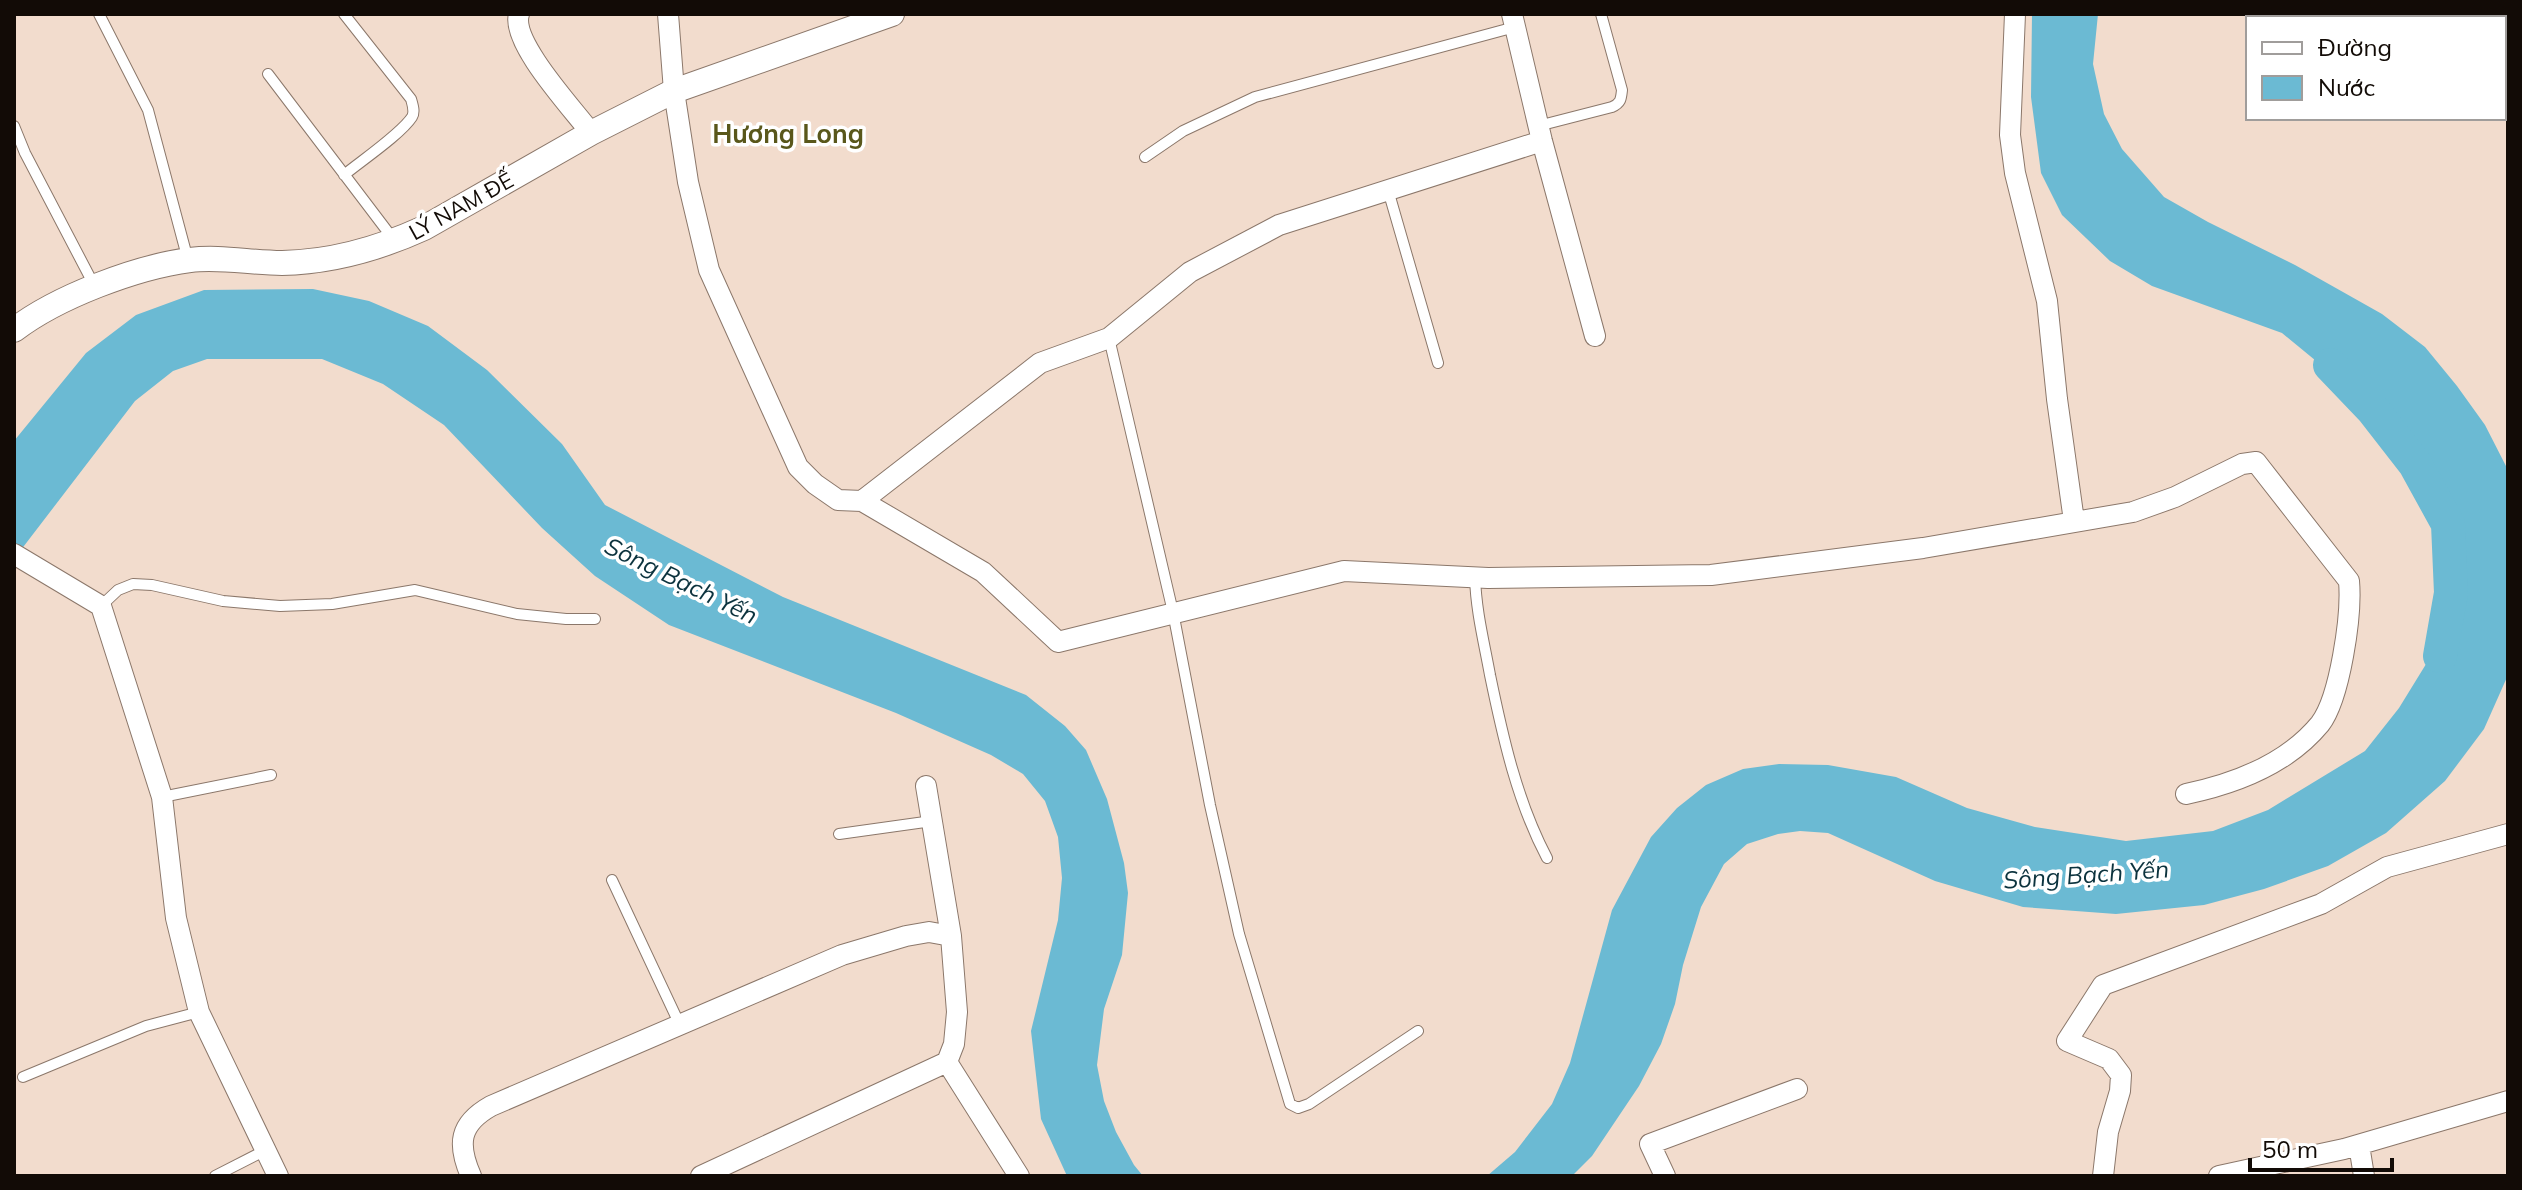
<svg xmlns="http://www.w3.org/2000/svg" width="2522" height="1190" font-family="Mulish,sans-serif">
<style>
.water{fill:#6bbad3}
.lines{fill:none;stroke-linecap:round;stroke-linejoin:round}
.river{stroke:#6bbad3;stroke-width:34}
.service-casing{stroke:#8b776a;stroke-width:12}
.minor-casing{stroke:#8b776a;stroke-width:22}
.tertiary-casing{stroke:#8b776a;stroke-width:26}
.service{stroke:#fff;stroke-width:10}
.minor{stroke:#fff;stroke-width:20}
.tertiary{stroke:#fff;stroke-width:24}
.labels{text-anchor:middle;stroke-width:7;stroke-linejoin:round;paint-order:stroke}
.street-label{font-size:22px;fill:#120b06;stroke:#fff}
.water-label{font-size:24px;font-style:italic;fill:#0c333e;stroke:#fff}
.quarter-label{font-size:26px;font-weight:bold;fill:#59571b;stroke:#fff}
</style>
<rect width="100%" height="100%" fill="#f2dccd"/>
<path class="water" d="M 2032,14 L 2098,14 L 2093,64 L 2104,114 L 2122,149 L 2164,197 L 2208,222 L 2295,265 L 2382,314 L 2425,347 L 2457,386 L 2485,425 L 2508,470 L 2508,675 L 2484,729 L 2445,781 L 2386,833 L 2328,866 L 2264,889 L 2204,905 L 2116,914 L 2023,907 L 1935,881 L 1828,833 L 1800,831 L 1778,834 L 1747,844 L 1724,864 L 1701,907 L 1683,965 L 1675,1004 L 1661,1044 L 1639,1086 L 1592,1156 L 1572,1176 L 1487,1176 L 1515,1152 L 1552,1104 L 1570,1063 L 1612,910 L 1651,837 L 1677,808 L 1706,785 L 1743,769 L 1779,764 L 1828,765 L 1896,777 L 1967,808 L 2035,827 L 2126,841 L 2213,831 L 2268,810 L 2365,751 L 2399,708 L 2431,656 L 2448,611 L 2457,560 L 2448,516 L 2427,474 L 2383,416 L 2282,333 L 2152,286 L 2110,261 L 2062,215 L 2041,173 L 2031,97 Z
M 313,289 L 369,301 L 428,326 L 487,370 L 562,444 L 605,505 L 783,597 L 1026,695 L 1065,726 L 1086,750 L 1107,799 L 1124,863 L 1128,893 L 1122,955 L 1104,1009 L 1097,1065 L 1104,1101 L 1116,1132 L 1134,1165 L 1143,1176 L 1067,1176 L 1041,1119 L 1031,1031 L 1058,920 L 1062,878 L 1058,837 L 1045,801 L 1023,774 L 991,755 L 896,713 L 669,625 L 595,576 L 542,528 L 444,425 L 383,384 L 322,359 L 207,359 L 173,371 L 135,401 L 14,559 L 14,441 L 86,353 L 136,315 L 204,290 Z"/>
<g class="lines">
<path class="river" d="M 2330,365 L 2373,410 L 2415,464 L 2448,524 L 2451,593 L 2440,656"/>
<defs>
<path id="service" d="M 99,14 L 148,110 L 188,260
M 268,74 L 394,240
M 14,126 L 25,153 L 94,285
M 1538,126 L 1612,107 C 1621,103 1621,99 1622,90 L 1601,14
M 1145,157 L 1183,131 L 1255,97 L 1515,27
M 344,175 C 361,161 401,134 412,117 C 415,112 413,106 411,99 L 344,14
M 1388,190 L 1438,363
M 1109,338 L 1173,612 L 1210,805 L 1239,934 L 1290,1104 L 1298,1108 L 1309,1104 L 1418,1031
M 1475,577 C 1476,611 1484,642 1490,675 C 1503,738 1517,801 1547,858
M 101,606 L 118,590 L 133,584 L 152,585 L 223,601 L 280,606 L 332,604 L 415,590 L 517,614 L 566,619 L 595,619
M 162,797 L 271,775
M 839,834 L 932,821
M 612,880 L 679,1023
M 23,1077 L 146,1026 L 199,1012
M 215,1176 L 264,1151"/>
<path id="minor" d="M 519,14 C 510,42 574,110 591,133
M 668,14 L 674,91 L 688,182 L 709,270 L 798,467 L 815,484 L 838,500 L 862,501 L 983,572 L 1058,642 L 1344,571 L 1488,578 L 1711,575 L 1923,548 L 2133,512 L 2175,497 L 2242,464 L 2256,462 L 2349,581 C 2352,615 2340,698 2320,724 C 2287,764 2234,784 2186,794
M 1512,14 L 1542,141 L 1595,336
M 2015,14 L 2010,135 L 2015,173 L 2047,301 L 2057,399 L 2074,521
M 2504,81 L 2508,81
M 862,501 L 1040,363 L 1109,338 L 1190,272 L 1279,225 L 1542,141
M 14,554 L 101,606 L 162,797 L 176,918 L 199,1012 L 278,1176
M 947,1062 L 1019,1176
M 2359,1145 L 2364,1176
M 471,1176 C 457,1144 459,1124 491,1106 L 842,955 L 906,936 L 929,932 L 951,936
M 701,1176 L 947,1062 L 954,1044 L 957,1012 L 951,936 L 926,786
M 1665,1176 L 1650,1144 L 1797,1089
M 2103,1176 L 2108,1132 L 2120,1091 L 2121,1075 L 2109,1059 L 2067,1041 L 2103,985 L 2321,904 L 2387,867 L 2508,834
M 2219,1176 L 2344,1149 L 2508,1101"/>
<path id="tertiary" d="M 14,330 C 57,297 136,267 190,260 C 220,256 251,263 282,263 C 333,262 378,249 424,228 L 591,133 L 674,91 L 892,14"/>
</defs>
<use href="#service" class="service-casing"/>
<use href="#minor" class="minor-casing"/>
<use href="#tertiary" class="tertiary-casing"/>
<use href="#service" class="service"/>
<use href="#minor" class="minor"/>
<use href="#tertiary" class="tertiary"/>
</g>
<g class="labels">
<g class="street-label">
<text transform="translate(461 206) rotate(-29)" y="8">LÝ NAM ĐẾ</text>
</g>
<g class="water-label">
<text transform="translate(681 581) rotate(26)" y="8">Sông Bạch Yến</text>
<text transform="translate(2086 875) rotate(-4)" y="8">Sông Bạch Yến</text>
</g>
<g class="quarter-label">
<text x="788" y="143">Hương Long</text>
</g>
</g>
<rect width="2522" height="1190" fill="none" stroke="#120b06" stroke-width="32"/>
<rect x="2246" y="16" width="260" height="104" fill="#ffffff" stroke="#a09d9b" stroke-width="2"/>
<rect x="2262" y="42" width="40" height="12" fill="#ffffff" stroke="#a09d9b" stroke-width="2"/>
<text x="2318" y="56" font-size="24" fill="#120b06">Đường</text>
<rect x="2262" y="76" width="40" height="24" fill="#6bbad3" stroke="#a09d9b" stroke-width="2"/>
<text x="2318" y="96" font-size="24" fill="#120b06">Nước</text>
<path d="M2250 1158v12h142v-12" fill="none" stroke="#120b06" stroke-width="4"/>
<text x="2262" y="1158" font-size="24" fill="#120b06" stroke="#ffffff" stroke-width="6" paint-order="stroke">50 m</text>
</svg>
